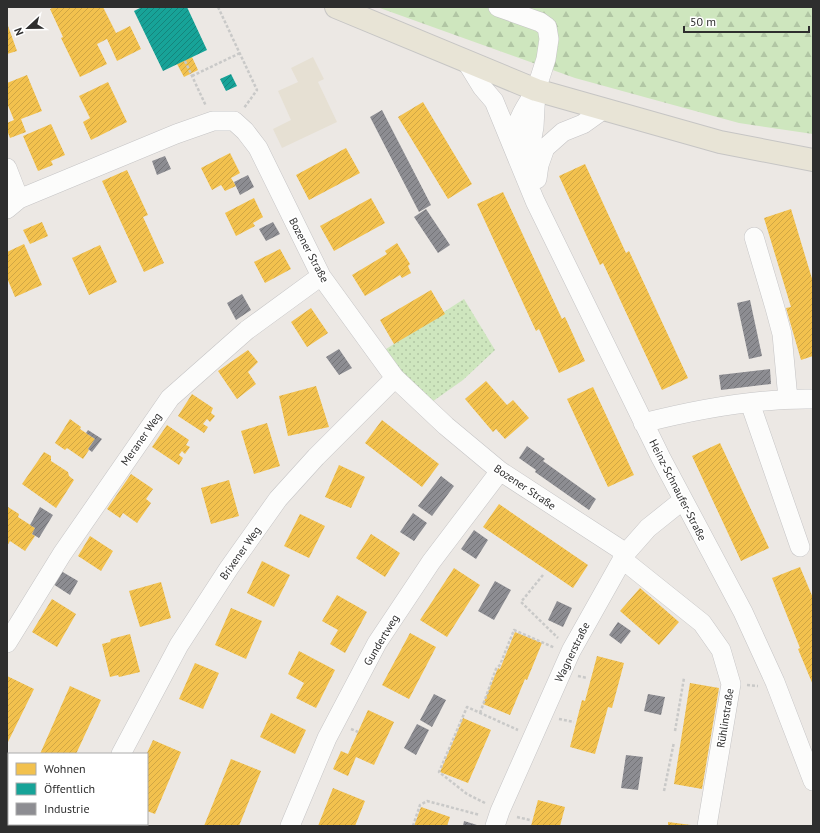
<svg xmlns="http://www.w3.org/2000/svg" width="820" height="833" font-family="'PT Sans',sans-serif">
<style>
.education{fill:#e6e0d3}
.grass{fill:url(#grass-dots)}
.forest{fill:url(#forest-firs)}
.homes{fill:url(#homes-hatch)}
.public{fill:url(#public-hatch)}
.industry{fill:url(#industry-hatch)}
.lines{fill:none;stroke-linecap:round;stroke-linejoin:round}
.minor-casing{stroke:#c5c4c5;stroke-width:20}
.major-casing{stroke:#c6c5c4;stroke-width:24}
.path{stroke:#c9c9c8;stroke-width:2.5;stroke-dasharray:3 2;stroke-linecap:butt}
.minor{stroke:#fcfcfb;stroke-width:19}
.major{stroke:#e8e4d6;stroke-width:22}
.labels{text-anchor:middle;stroke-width:4;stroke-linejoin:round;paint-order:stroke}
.street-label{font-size:11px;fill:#2e2e2e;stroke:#fff}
</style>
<defs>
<pattern id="grass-dots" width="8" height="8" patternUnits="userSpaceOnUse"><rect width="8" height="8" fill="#cee6be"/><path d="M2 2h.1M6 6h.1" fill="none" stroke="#b1c6a4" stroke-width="1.8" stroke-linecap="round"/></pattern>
<pattern id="forest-firs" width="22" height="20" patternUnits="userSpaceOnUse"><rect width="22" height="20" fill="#cee6be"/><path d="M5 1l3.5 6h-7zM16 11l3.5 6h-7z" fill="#b1c6a4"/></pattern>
<pattern id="homes-hatch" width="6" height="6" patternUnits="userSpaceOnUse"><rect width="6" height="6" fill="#f2c14e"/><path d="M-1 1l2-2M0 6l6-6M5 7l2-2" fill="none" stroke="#d0a644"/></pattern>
<pattern id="public-hatch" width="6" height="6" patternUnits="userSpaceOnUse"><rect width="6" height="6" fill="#17a398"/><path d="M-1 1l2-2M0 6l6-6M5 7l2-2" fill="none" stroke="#15857c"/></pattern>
<pattern id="industry-hatch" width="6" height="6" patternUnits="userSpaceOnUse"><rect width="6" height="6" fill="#8d8d92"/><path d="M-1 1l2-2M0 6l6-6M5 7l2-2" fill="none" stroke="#747478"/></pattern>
</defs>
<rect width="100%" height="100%" fill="#ece8e4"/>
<path class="education" d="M 313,57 L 324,79 L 318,82 L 337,122 L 282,148 L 273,129 L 291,120 L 278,91 L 298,82 L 291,68 Z"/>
<path class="grass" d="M 464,299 L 495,350 L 463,380 L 429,404 L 383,351 Z"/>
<path class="forest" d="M 377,7 L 813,7 L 813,134 L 739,123 L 575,78 Z"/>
<path class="homes" d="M 55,7 L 103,7 L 116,33 L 130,26 L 141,49 L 117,61 L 107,39 L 97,44 L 107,64 L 80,77 L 61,38 L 63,37 L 50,9 Z
M 7,23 L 17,51 L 7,54 Z
M 192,57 L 198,70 L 184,77 L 177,64 Z
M 27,75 L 42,111 L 21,119 L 26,132 L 10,138 L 7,130 L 7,123 L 14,120 L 7,103 L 7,83 Z
M 108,82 L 127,122 L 91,140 L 83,122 L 90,118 L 79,96 Z
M 423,102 L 472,184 L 448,199 L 398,117 Z
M 51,124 L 65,155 L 51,161 L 53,165 L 38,171 L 23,136 Z
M 346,148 L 360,173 L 309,200 L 296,175 Z
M 230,153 L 240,173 L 231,178 L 236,186 L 225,191 L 221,185 L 212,190 L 201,168 Z
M 585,164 L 626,253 L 629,251 L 688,378 L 662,390 L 603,263 L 600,265 L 559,176 Z
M 127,170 L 148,215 L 143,217 L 164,263 L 144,272 L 102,181 Z
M 503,192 L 562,319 L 565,317 L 585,361 L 559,373 L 539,329 L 536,331 L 477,204 Z
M 254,198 L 263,217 L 253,223 L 255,226 L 236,236 L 225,213 Z
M 371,198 L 385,223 L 334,251 L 320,226 Z
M 791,209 L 813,282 L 813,356 L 801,360 L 786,308 L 791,307 L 764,218 Z
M 42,222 L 48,236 L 30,244 L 23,230 Z
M 397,243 L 410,264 L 408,266 L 411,273 L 402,278 L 400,275 L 365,296 L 352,275 L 387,254 L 385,251 Z
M 24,244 L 42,285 L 15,297 L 7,278 L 7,252 Z
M 100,245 L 117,282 L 89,295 L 72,258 Z
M 280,249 L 291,269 L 265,283 L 254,262 Z
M 431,290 L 445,314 L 394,344 L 380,320 Z
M 311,308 L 328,333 L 307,347 L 291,322 Z
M 248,350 L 258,362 L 248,372 L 256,384 L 237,399 L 218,371 Z
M 486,381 L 507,405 L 513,400 L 529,418 L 505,439 L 496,429 L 493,432 L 465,399 Z
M 316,386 L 329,427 L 288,436 L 279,396 Z
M 593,387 L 634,475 L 608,487 L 567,399 Z
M 192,394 L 213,408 L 211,413 L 215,416 L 210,422 L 207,419 L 203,424 L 208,427 L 204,433 L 178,416 Z
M 70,419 L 81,427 L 80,429 L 95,439 L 88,449 L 89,450 L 83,459 L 67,448 L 65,450 L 55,443 Z
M 382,420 L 439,464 L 422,487 L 365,443 Z
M 267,423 L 280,466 L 254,474 L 241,431 Z
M 167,425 L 189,440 L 186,445 L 190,447 L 185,454 L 182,451 L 179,455 L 183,458 L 179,465 L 152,447 Z
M 720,443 L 769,548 L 741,561 L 692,456 Z
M 44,452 L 51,456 L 51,461 L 68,472 L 69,476 L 74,480 L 56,508 L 22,484 Z
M 339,465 L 365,477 L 351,508 L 325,497 Z
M 131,474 L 153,489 L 146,499 L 151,503 L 137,523 L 123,513 L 120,518 L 107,509 Z
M 229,480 L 239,516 L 211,524 L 201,488 Z
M 499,504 L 588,565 L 573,588 L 483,527 Z
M 8,507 L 19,514 L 18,517 L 35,528 L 32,534 L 35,536 L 25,551 L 10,541 L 7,546 L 7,509 Z
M 300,514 L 325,526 L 309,558 L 284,546 Z
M 371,534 L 400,553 L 385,577 L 356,558 Z
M 90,536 L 113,551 L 101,571 L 78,556 Z
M 262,561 L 290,575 L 274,607 L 247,593 Z
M 800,567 L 813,598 L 813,685 L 798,649 L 800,648 L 772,578 Z
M 454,568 L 480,585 L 447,637 L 420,620 Z
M 161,582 L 171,618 L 140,627 L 129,591 Z
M 640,588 L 679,622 L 659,645 L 620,611 Z
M 337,595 L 367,612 L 345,653 L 330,644 L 338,630 L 322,621 Z
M 52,599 L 76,614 L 57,647 L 32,632 Z
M 231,608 L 262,621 L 246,659 L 215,645 Z
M 515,632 L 542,643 L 527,680 L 525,679 L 510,715 L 483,704 L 498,668 L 500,669 Z
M 410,633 L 436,647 L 409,699 L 382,685 Z
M 130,634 L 140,672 L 119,677 L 118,675 L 110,677 L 102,644 L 110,642 L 111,639 Z
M 299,651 L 335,670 L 316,708 L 296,698 L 304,683 L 288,674 Z
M 597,656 L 624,663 L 612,708 L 608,707 L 595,754 L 570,747 L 582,700 L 585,701 Z
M 195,663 L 219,673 L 203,709 L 179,699 Z
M 7,676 L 34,689 L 7,744 Z
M 690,683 L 719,688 L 702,789 L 674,784 Z
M 70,686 L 101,700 L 76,754 L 40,754 Z
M 368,710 L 394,722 L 374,765 L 356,757 L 348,776 L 333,769 L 341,751 L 348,754 Z
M 271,713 L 306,730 L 295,754 L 260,737 Z
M 463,718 L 491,730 L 468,783 L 440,772 Z
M 153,740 L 181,752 L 155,814 L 147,811 L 147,753 Z
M 231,759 L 261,771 L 239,826 L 204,826 Z
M 333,788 L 365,801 L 355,826 L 318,826 Z
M 538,800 L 565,807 L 560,826 L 531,826 Z
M 421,807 L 450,817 L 447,826 L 414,826 Z
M 668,822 L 691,825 L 691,826 L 668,826 Z"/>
<path class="public" d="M 142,7 L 187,7 L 207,50 L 163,71 L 134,11 Z
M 231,74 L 237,86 L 226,91 L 220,79 Z"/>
<path class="industry" d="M 382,110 L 431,205 L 419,212 L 370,117 Z
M 165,156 L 171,169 L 157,175 L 152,161 Z
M 248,175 L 254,187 L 240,195 L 234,182 Z
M 426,209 L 450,245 L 438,253 L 414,217 Z
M 273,222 L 280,234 L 266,241 L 259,229 Z
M 242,294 L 251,310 L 236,320 L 227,303 Z
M 750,300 L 762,356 L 749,359 L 737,303 Z
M 339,349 L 352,368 L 339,375 L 326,357 Z
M 770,369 L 771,384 L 721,390 L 719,375 Z
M 88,430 L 102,439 L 92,452 L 88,449 L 95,439 L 86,433 Z
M 527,446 L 545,459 L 543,461 L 596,499 L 589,510 L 535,472 L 536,470 L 519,458 Z
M 441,476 L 454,486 L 432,516 L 418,506 Z
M 40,507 L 53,515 L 39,538 L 32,534 L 35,528 L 30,525 Z
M 413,513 L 427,523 L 414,541 L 400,532 Z
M 474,530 L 488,540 L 476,559 L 461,549 Z
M 61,571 L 78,581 L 70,595 L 53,584 Z
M 495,581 L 511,590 L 494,620 L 478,611 Z
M 557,601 L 572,608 L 563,627 L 548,620 Z
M 618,622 L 631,631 L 621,644 L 609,635 Z
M 434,694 L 446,700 L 432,727 L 420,720 Z
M 648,694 L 665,697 L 661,715 L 644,711 Z
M 417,724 L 429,730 L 416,755 L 404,748 Z
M 626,755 L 643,757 L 638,790 L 621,788 Z
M 464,821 L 477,825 L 477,826 L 463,826 Z"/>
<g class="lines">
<defs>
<path id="minor" d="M 498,7 L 540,22 L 547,27 L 549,39 L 546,59 L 536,90 L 534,127 L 529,154 L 532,178
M 466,61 L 482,87 L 494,101 L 535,201 L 661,458 L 743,612 L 775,682 L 813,781
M 514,148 C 515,123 521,113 535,92
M 7,168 L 19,199
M 537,179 L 539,165 L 545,148 L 563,132 L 583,124 L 604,109
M 7,209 L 19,199 L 176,134 L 213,121 L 234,121 L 245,131 L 258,148 L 321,276 L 395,378 L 446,426 L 500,471 L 626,553
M 754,237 L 775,308 L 782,334 L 788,399
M 750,403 L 800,547
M 643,423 C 698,409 756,398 813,399
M 622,559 L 702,623 L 721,650 L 731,684 L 707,826
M 7,643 L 62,554 L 170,398 L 247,330 L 321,276
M 121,754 L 179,645 L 229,568 L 278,499 L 316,457 L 395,378
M 7,789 L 9,789
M 110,824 L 116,826
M 53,826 L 54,824
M 290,826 L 327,738 L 377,643 L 431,562 L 500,471
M 495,826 L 500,811 L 571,651 L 626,553 L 648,528 L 683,500"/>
<path id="major" d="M 336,7 L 536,90 L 720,142 L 813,160"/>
</defs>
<use href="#minor" class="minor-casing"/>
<use href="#major" class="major-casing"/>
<path class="path" d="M 218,7 L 257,90 L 244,108
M 185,61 L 206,106
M 192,76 L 240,53
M 543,575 L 521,602 L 558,638
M 578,676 L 587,678
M 747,685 L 758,686
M 480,713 L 496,669 L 500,665 L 514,630 L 555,648
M 559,719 L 574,722
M 351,729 L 358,732
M 675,731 L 684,678
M 664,791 L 674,742
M 485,803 L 467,794 L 439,772 L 467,707 L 518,730
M 517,817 L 530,820
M 413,826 L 420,805 L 427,801 L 480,815"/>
<use href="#minor" class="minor"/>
<use href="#major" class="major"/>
</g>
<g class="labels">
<g class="street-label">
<text transform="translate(309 250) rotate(62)" y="4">Bozener Straße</text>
<text transform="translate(141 439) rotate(-55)" y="4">Meraner Weg</text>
<text transform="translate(525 487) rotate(34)" y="4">Bozener Straße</text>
<text transform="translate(678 490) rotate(63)" y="4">Heinz-Schnaufer-Straße</text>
<text transform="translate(240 553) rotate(-55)" y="4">Brixener Weg</text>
<text transform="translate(381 640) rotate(-59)" y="4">Gundertweg</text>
<text transform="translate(572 652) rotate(-64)" y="4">Wagnerstraße</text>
<text transform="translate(725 718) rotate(-81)" y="4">Rühlinstraße</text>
</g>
</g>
<rect width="820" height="833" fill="none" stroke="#2e2e2e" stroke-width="16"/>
<rect x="8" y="753" width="140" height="72" fill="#ffffff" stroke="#ababab"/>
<rect x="16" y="763" width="20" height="12" fill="#f2c14e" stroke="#ababab"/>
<text x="44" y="773" font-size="12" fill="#2e2e2e">Wohnen</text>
<rect x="16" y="783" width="20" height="12" fill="#17a398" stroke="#ababab"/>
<text x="44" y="793" font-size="12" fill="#2e2e2e">Öffentlich</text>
<rect x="16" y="803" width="20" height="12" fill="#8d8d92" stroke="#ababab"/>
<text x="44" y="813" font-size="12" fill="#2e2e2e">Industrie</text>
<g transform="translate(28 28) rotate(248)" stroke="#ffffff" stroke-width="3" paint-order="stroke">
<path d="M0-3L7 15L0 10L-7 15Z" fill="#2e2e2e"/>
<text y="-6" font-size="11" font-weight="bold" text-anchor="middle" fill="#2e2e2e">N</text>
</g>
<path d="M684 26v6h125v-6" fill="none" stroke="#2e2e2e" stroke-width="2"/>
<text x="690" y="26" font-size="12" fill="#2e2e2e" stroke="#ffffff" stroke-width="3" paint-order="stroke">50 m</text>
</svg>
